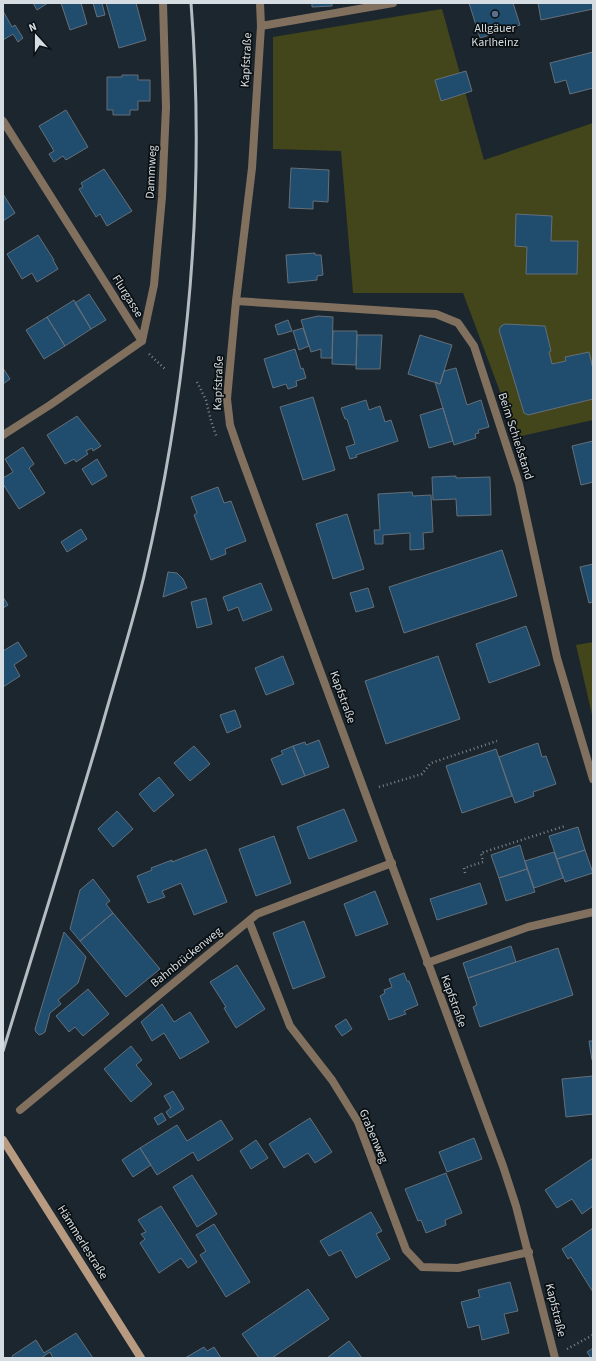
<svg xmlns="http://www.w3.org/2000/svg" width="596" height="1361" font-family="'Source Sans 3',sans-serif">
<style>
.green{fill:#43451a}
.building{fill:#204d6e;stroke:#646f79}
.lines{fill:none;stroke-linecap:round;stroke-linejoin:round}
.path{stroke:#7d868d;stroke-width:2.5;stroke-dasharray:1 3;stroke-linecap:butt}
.lane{stroke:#82705f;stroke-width:8}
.street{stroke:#82705f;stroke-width:8}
.secondary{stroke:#b79a80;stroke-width:8}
.rail{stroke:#b4bcc1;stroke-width:3}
.service-dot{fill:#5c6f8a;stroke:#0a0f12;stroke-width:1.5}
.labels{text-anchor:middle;stroke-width:3.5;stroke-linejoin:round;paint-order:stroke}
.poi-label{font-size:12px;fill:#d6dde2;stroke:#0a0f12}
.street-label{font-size:12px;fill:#d6dde2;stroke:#0a0f12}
</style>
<rect width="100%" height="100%" fill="#1c262f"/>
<path class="green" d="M 442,9 L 484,160 L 593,123 L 593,420 L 517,437 L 463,293 L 353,293 L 341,151 L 273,149 L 273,37 Z
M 593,642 L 593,719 L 576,645 Z"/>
<path class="building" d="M 33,3 L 48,3 L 37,10 Z
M 61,3 L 81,3 L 87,24 L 70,30 Z
M 93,3 L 102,3 L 105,15 L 97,17 Z
M 106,3 L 136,3 L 146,40 L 119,48 Z
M 312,3 L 332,3 L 332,6 L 312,7 Z
M 469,3 L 513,3 L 520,25 L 480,38 Z
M 538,3 L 593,3 L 593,9 L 541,20 Z
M 3,11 L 12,27 L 15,25 L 23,38 L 18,42 L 13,34 L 3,40 Z
M 593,52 L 593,88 L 570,94 L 566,80 L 555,83 L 550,63 Z
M 466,71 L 472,91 L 441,101 L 435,80 Z
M 122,75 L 138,75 L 138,80 L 150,80 L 150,101 L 138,101 L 138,110 L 130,110 L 130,115 L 113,115 L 113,110 L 107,110 L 107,77 L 122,77 Z
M 66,110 L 88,147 L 66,160 L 63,156 L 54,162 L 49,154 L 54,151 L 39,126 Z
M 291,168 L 329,170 L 328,202 L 313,201 L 313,209 L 289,208 Z
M 104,169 L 132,211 L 107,226 L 100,214 L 96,217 L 79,189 L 83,187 L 81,183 Z
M 3,194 L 15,213 L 3,221 Z
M 516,214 L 552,216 L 551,241 L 578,241 L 577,274 L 526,274 L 527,247 L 515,246 Z
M 38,235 L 54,260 L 53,260 L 58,269 L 37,282 L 32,273 L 22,279 L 7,254 Z
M 315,253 L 315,255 L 321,255 L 323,275 L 317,276 L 317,280 L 288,283 L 286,255 Z
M 89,294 L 106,320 L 91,329 L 75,303 Z
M 74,300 L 91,329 L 65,346 L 47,317 Z
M 318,316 L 333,317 L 332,358 L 321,358 L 321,349 L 311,352 L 301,320 Z
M 47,317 L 65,346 L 44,359 L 26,330 Z
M 288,320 L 292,331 L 278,335 L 275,325 Z
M 505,324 L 545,326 L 551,351 L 549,352 L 552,364 L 566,361 L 565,357 L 589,352 L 593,369 L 593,399 L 528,415 L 524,413 L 499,330 L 501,326 Z
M 303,328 L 309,346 L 299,350 L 293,331 Z
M 333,331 L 357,331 L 356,365 L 332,364 Z
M 357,335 L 382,335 L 380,369 L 356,369 Z
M 420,335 L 452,345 L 440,384 L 408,374 Z
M 295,349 L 301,369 L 303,368 L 306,378 L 296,381 L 297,386 L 288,389 L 286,384 L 273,388 L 264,359 Z
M 3,368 L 10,379 L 3,384 Z
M 456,368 L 467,405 L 481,400 L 489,427 L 478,430 L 479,433 L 475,434 L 476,438 L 454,445 L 435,382 L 440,384 L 444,371 Z
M 313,397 L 335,470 L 303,480 L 280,407 Z
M 366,400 L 369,410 L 380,406 L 385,422 L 391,420 L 398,441 L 356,455 L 357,457 L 350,459 L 346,447 L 355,444 L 347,419 L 345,419 L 341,408 Z
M 443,408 L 453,441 L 429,448 L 420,415 Z
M 77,416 L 101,446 L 93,451 L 92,448 L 86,451 L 88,454 L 76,462 L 74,459 L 65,464 L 47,435 Z
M 593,441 L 593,482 L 581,485 L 572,446 Z
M 23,447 L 34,464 L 29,468 L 45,493 L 19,509 L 3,484 L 3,478 L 13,472 L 5,459 Z
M 97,459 L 107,476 L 92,485 L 82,469 Z
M 456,476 L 456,478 L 490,477 L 491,515 L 457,516 L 456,499 L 433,500 L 432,477 Z
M 218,487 L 224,503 L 231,501 L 246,541 L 225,549 L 226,554 L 211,560 L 194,515 L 197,513 L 191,497 Z
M 412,492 L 413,496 L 431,495 L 433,532 L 423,533 L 424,549 L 410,550 L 410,533 L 383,535 L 383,544 L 375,544 L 374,530 L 380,530 L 378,494 Z
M 347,514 L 364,569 L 333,579 L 316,524 Z
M 81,529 L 87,539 L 67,552 L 61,542 Z
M 502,550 L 517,596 L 404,633 L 389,587 Z
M 593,564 L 593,602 L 589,603 L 580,567 Z
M 168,572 L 177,573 L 183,579 L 187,588 L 163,597 Z
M 261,583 L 272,610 L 243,621 L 238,607 L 228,611 L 223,597 Z
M 368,588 L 374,607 L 356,612 L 350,593 Z
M 3,597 L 8,605 L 3,608 Z
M 206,598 L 212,624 L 197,628 L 191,602 Z
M 526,626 L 540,665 L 489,683 L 476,644 Z
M 18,642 L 27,656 L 14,665 L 20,676 L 3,687 L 3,651 Z
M 283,656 L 294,684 L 266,695 L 255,668 Z
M 438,656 L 460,719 L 386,744 L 365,681 Z
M 235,710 L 241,727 L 227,733 L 220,715 Z
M 319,740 L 329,767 L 305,776 L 293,746 L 305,742 L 306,745 Z
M 538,743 L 542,757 L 546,756 L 556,784 L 533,792 L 534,796 L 515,803 L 499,757 Z
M 194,746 L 210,764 L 190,781 L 174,763 Z
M 293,746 L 305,776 L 282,785 L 271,759 L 283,754 L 281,751 Z
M 496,749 L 512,796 L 462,813 L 446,766 Z
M 159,777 L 174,795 L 154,812 L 139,794 Z
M 344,809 L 357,841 L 309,859 L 297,827 Z
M 117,811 L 133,829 L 113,847 L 98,829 Z
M 578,827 L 585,850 L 557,859 L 549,836 Z
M 274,836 L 291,883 L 256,896 L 239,849 Z
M 520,845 L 527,869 L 499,878 L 491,855 Z
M 206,849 L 227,902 L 194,915 L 181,883 L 162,891 L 165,897 L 148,903 L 137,876 L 152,870 L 151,868 L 172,860 L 172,862 Z
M 585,850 L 593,873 L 565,882 L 557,859 Z
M 554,852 L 563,878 L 534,888 L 525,861 Z
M 527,869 L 535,892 L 506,901 L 499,878 Z
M 93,879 L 110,901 L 106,904 L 113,913 L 80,941 L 70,929 L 80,890 Z
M 480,883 L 487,904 L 437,920 L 430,899 Z
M 375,891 L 388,924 L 356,936 L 344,904 Z
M 113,913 L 160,969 L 126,997 L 80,941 Z
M 304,921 L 325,977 L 293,989 L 273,933 Z
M 64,932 L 86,957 L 78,983 L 58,1000 L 61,1004 L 50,1013 L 45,1032 L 42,1034 L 39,1035 L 36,1032 L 35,1029 Z
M 511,946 L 516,962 L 468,978 L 463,963 Z
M 558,948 L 573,995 L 480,1027 L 473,1007 L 477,1005 L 468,978 Z
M 237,965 L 265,1009 L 236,1028 L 224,1008 L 226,1007 L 210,982 Z
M 404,973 L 407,981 L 409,981 L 418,1005 L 404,1011 L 406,1014 L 389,1020 L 380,996 L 385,993 L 384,990 L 392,987 L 389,979 Z
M 88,989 L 109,1014 L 83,1036 L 75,1027 L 69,1032 L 56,1016 Z
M 162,1004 L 174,1022 L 190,1012 L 209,1042 L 180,1059 L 164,1033 L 152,1041 L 141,1022 Z
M 346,1019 L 352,1029 L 342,1036 L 335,1026 Z
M 589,1041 L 593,1041 L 593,1060 L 592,1060 Z
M 131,1046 L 142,1060 L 136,1065 L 152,1084 L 131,1102 L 104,1069 Z
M 593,1076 L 593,1114 L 566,1117 L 562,1079 Z
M 173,1091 L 184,1109 L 170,1118 L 166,1112 L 171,1108 L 164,1096 Z
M 162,1113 L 166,1120 L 158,1125 L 154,1118 Z
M 310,1118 L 332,1152 L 315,1163 L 308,1153 L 284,1168 L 269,1144 Z
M 221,1120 L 233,1139 L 198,1161 L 193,1152 L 157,1175 L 140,1148 L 177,1125 L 187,1141 Z
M 474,1138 L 482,1159 L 447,1172 L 439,1152 Z
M 256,1140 L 268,1158 L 251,1169 L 240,1151 Z
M 140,1148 L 151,1165 L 133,1177 L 122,1160 Z
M 593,1158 L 593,1206 L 582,1214 L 572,1199 L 557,1208 L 545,1190 Z
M 446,1173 L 462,1213 L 445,1220 L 446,1225 L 426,1233 L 421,1220 L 418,1221 L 405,1189 Z
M 192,1175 L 217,1214 L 197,1227 L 173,1187 Z
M 161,1206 L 197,1262 L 188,1268 L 181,1258 L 159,1273 L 140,1243 L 145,1239 L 141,1234 L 146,1232 L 138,1220 Z
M 371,1212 L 382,1231 L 376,1234 L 390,1259 L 356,1278 L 341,1250 L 329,1256 L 320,1241 Z
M 214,1224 L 250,1282 L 226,1297 L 200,1255 L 206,1251 L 196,1235 Z
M 593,1228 L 593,1292 L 571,1257 L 568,1259 L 562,1249 Z
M 510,1282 L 518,1311 L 504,1314 L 509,1333 L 482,1340 L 479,1325 L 468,1328 L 461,1302 L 480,1297 L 478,1290 Z
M 308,1289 L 329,1319 L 272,1358 L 259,1358 L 242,1334 Z
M 76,1333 L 93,1358 L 53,1358 L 50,1352 L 41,1358 L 13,1358 L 12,1356 L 36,1340 L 44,1353 Z
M 349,1341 L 362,1358 L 327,1358 Z
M 204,1347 L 207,1351 L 214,1347 L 221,1358 L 185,1358 Z
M 593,1348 L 593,1358 L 591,1358 L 587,1352 Z"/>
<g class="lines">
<path class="path" d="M 149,354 L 165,369
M 197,382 L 206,400 L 211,421 L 217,438
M 379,787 L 422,774 L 431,763 L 497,741
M 465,873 L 464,868 L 483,862 L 481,853 L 565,826
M 567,1349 L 593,1335"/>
<path class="lane" d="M 427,963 L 528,927 L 593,912"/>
<path class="street" d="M 260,3 L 261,26 L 252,168 L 236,301 L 227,399 L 230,425 L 240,454 L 503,1166 L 516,1206 L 555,1358
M 261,26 L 393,3
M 3,121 L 142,341 L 50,405 L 3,435
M 236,301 L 436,314 L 458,323 L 474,346 L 519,484 L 557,658 L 593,779
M 142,341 L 154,285 L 162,197 L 166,107 L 163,3
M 249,921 L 290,1026 L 332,1080 L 358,1122 L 406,1250 L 422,1267 L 458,1268 L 529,1252
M 20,1110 L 257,914 L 392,863"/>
<path class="secondary" d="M 3,1140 L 141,1358"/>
<path class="rail" d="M 3,1051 C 36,943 70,835 102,726 C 116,676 132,626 144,576 C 188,388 206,195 191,3"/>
</g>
<circle class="service-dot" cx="495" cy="14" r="4"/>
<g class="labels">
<g class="poi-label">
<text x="495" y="32">Allgäuer<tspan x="495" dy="14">Karlheinz</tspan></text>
</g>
<g class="street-label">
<text transform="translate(246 60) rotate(-87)" y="4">Kapfstraße</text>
<text transform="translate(151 172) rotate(-87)" y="4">Dammweg</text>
<text transform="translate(128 296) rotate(58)" y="4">Flurgasse</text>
<text transform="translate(218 383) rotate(-88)" y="4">Kapfstraße</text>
<text transform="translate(516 436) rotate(72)" y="4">Beim Schießstand</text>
<text transform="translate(343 697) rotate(70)" y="4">Kapfstraße</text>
<text transform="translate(186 957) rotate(-39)" y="4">Bahnbrückenweg</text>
<text transform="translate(454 1001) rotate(70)" y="4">Kapfstraße</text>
<text transform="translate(374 1136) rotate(67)" y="4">Grabenweg</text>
<text transform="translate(83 1242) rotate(58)" y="4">Hämmerlestraße</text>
<text transform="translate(556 1310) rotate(76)" y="4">Kapfstraße</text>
</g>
</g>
<rect width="596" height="1361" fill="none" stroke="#d6dde2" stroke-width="8"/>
<g transform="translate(36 36) rotate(339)" stroke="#0a0f12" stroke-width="3" paint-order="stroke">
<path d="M0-3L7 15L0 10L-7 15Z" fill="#d6dde2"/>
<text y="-6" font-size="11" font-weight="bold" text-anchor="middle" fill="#d6dde2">N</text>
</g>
</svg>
